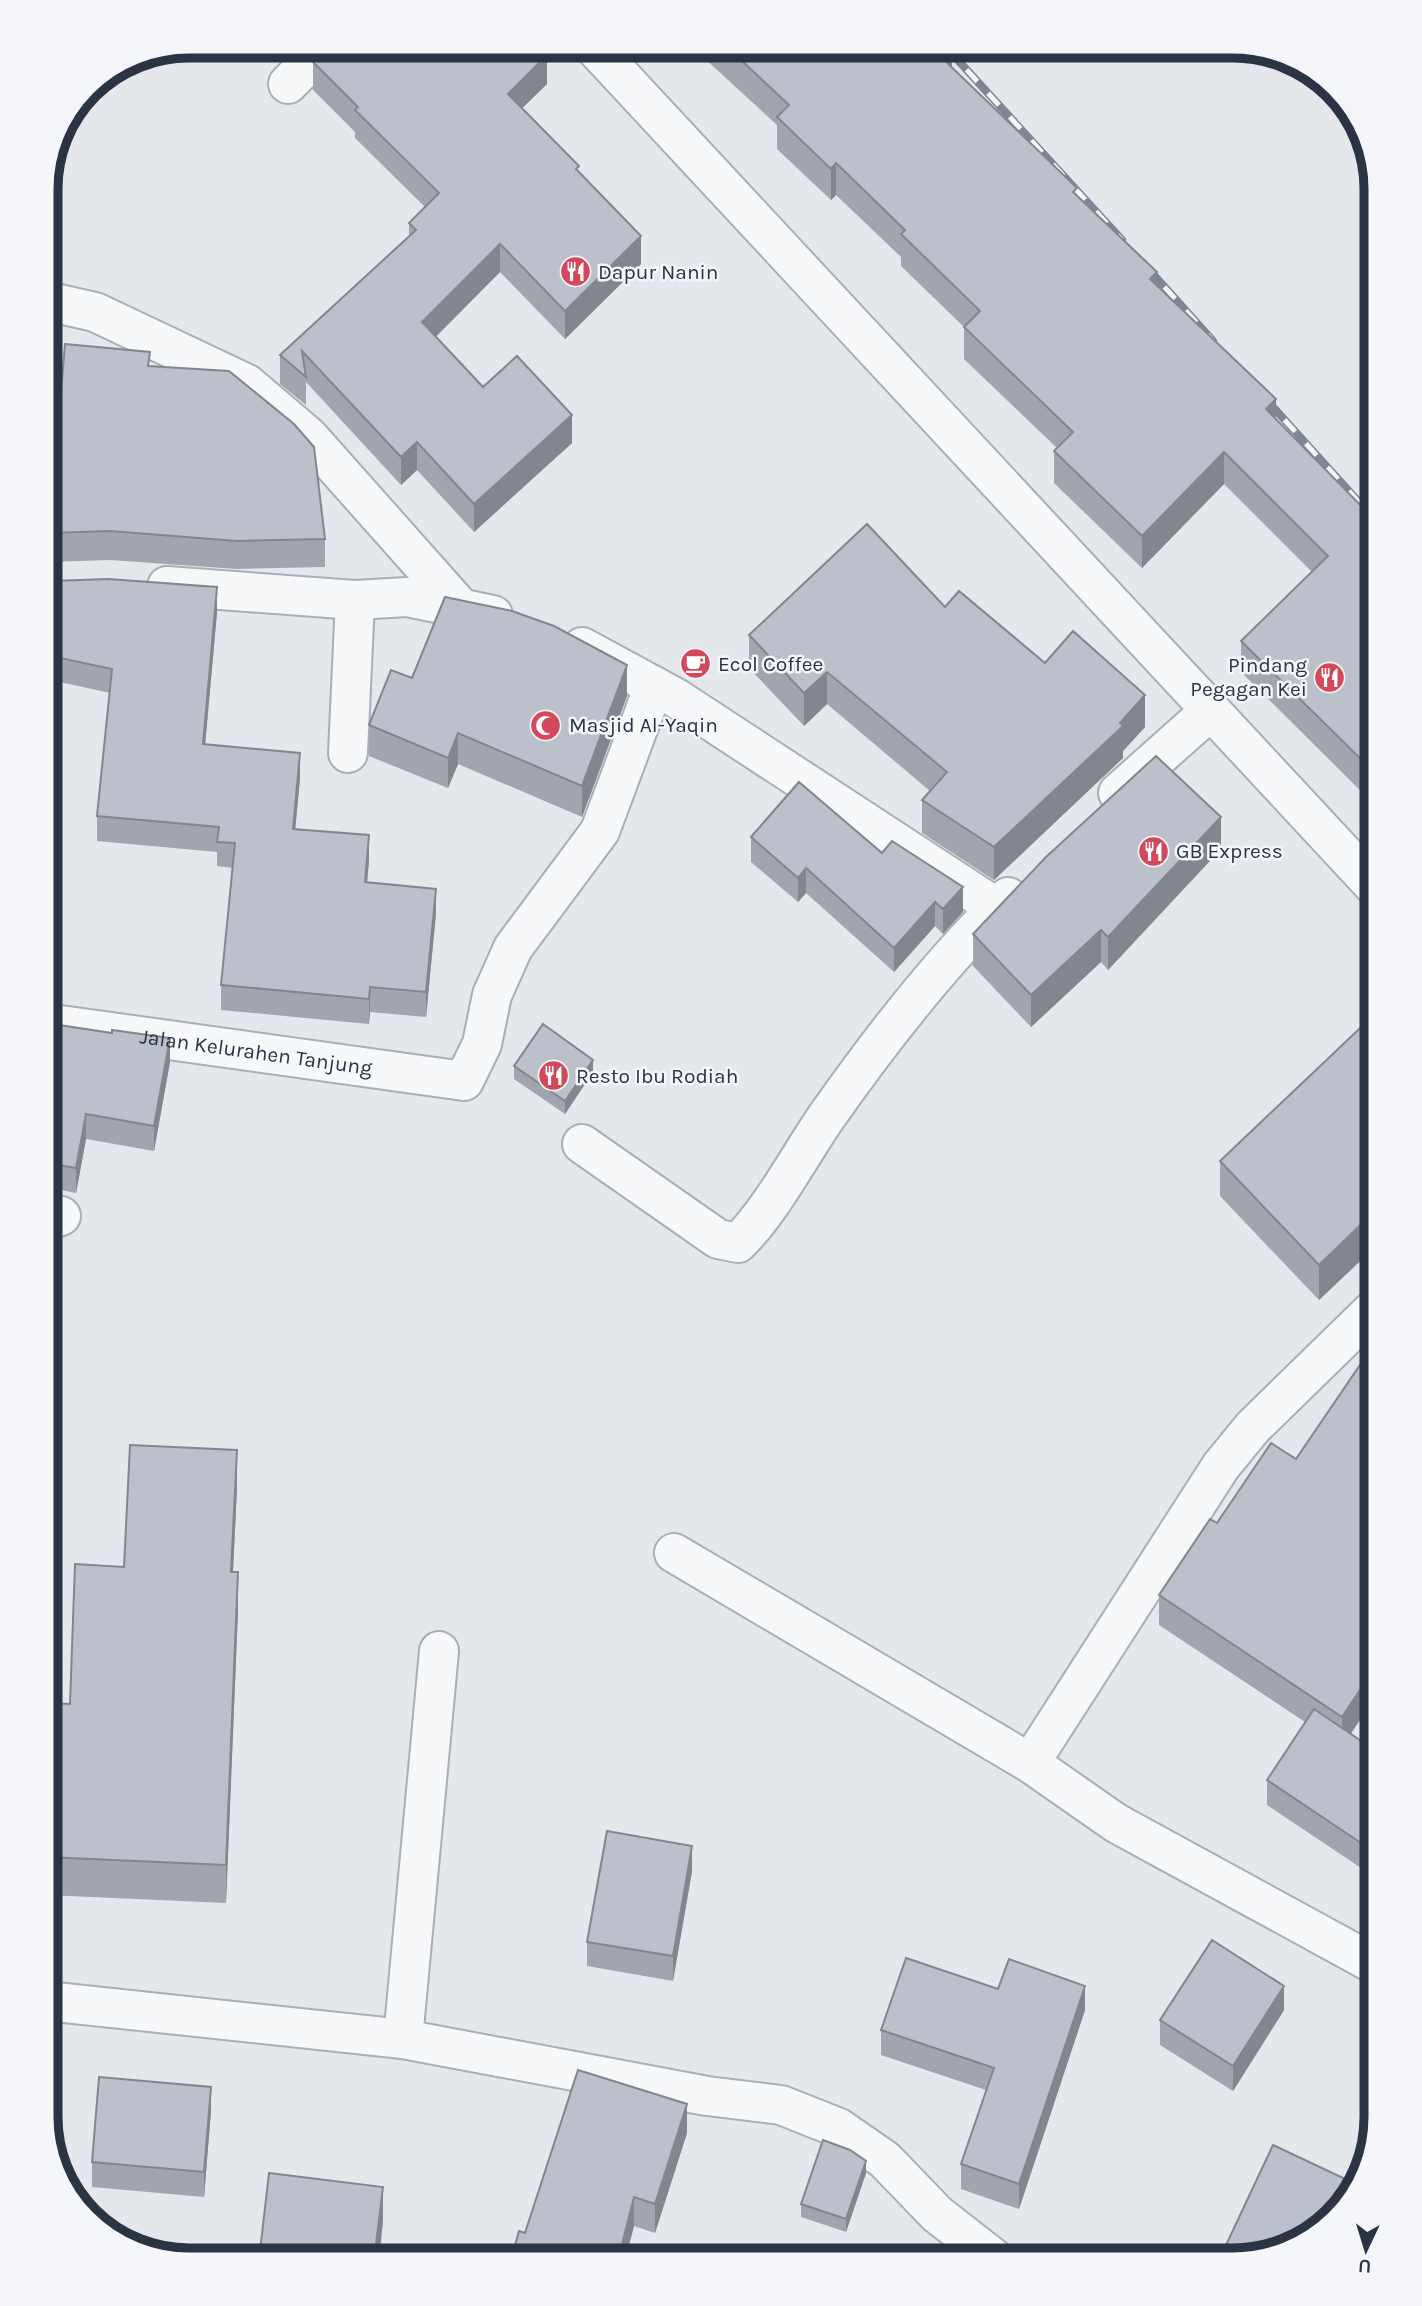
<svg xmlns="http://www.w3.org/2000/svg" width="1422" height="2306" font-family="Karla,sans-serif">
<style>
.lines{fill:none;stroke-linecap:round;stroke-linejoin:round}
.minor-casing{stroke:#a9aeb7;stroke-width:42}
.minor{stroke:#f7f8fa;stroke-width:38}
.rail-casing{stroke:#7d8696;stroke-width:8}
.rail{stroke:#f4f6f9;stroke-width:5;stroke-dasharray:16;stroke-linecap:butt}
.wall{fill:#a1a5ae}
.shaded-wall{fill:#83868d}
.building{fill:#bbc0ca;stroke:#83868d;stroke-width:2}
.labels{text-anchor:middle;stroke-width:5;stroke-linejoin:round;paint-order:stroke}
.poi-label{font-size:21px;fill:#2b3445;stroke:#f4f6f9;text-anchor:start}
.street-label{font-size:21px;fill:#2b3445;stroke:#f4f6f9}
.rim{fill:none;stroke:#2b3445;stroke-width:9}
</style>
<rect width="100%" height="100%" fill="#e4e7ec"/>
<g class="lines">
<defs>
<g id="minor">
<path d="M 593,46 L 1376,888"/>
<path d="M 288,84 L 325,46"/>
<path d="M 46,301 L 95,312 L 247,384 L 309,437 L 460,607"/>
<path d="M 167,586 L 355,600 L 407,597 L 493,615"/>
<path d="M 582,647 L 676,698 L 997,908"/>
<path d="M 348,753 L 355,600"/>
<path d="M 1118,793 L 1210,711"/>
<path id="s1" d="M 46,1023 L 464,1081 L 482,1044 L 492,995 L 513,948 L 600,831 L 654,686"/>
<path d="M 582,1144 L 718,1239 L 738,1243 C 771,1211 800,1155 827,1116 C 879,1042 943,960 1008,897"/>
<path d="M 46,1221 L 61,1216"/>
<path d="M 674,1553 L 1030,1763"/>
<path d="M 1376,1965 L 1116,1823 L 1030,1763 L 1221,1466 L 1253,1427 L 1376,1307"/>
<path d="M 46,2001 L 403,2039 L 707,2096 L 781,2105 L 839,2128 L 885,2160 L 937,2214 L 996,2260"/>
<path d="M 403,2039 L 439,1651"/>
</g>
</defs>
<use href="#minor" class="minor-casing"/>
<use href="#minor" class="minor"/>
<defs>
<path id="rail" d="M 945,46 L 1122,240
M 1143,263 L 1213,341
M 1263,396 L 1376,521"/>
</defs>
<use href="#rail" class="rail-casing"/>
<use href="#rail" class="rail"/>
</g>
<path class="wall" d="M 691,46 L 952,46 L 952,67 L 1077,195 L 1276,419 L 1376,521 L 1376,806 L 1241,672 L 1241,641 L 1312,572 L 1224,484 L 1142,568 L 1054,483 L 1054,451 L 1057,448 L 964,359 L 964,327 L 901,266 L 901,257 L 836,195 L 831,200 L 777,149 L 777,125 Z
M 313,62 L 547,84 L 522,108 L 579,172 L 641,264 L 565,339 L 500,272 L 436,337 L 483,387 L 572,443 L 474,532 L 417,470 L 401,485 L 306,382 L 306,405 L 280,384 L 280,355 L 409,236 L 409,223 L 425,207 L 355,138 L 355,132 L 313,90 Z
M 150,366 L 325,539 L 325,567 L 237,569 L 110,560 L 49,562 L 49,533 Z
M 945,607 L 1045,663 L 1145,727 L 1123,751 L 1123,758 L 994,880 L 922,833 L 922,800 L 930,791 L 827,704 L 804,726 L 749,668 L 749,635 Z
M 217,612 L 205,744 L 300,778 L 295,829 L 369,860 L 367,882 L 436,913 L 426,1017 L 370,1012 L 369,1024 L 221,1010 L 221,985 L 233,868 L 217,866 L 217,852 L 97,841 L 97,816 L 110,693 L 46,679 L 46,613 Z
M 412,678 L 627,696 L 582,817 L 458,764 L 448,788 L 369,756 L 369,725 Z
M 751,837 L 882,853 L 963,912 L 943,934 L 935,926 L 894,972 L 806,893 L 798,902 L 751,862 Z
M 1221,849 L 1108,970 L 1101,962 L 1031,1027 L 973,966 L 973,934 Z
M 1376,1013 L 1376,1246 L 1319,1300 L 1220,1196 L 1220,1161 Z
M 46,1023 L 170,1062 L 154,1151 L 86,1139 L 76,1193 L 46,1187 Z
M 514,1066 L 593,1072 L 565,1114 L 514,1079 Z
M 1271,1443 L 1351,1734 L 1376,1751 L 1376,1932 L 1363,1924 L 1363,1899 L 1376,1878 L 1267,1805 L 1267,1780 L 1305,1722 L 1159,1625 L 1159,1595 L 1217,1523 Z
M 237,1488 L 233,1572 L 238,1610 L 226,1903 L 46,1895 L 46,1703 L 70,1704 L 124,1567 Z
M 692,1871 L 673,1981 L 587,1966 L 587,1942 Z
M 998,1989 L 1085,2010 L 1019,2209 L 961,2189 L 961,2164 L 986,2090 L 881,2055 L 881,2030 Z
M 1284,2010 L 1233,2091 L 1160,2045 L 1160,2020 Z
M 211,2111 L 204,2197 L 92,2187 L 92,2162 Z
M 687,2133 L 655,2233 L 634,2226 L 625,2260 L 511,2260 L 525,2233 Z
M 866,2173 L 846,2232 L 801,2217 L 801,2204 Z"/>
<path class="shaded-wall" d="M 950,46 L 952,46 L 952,75 L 940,56 Z
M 547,55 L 547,84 L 508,122 L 508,94 Z
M 836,163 L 836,195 L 831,200 L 831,169 Z
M 641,236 L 641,264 L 565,339 L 565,311 Z
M 500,244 L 500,272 L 422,350 L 422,322 Z
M 1157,272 L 1157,304 L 1150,279 Z
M 1276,399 L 1276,431 L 1266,409 Z
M 572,415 L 572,443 L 474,532 L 474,504 Z
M 417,442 L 417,470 L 401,485 L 401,457 Z
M 1224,452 L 1224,484 L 1142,568 L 1142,536 Z
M 217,587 L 217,612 L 203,769 L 203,744 Z
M 627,665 L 627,696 L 582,817 L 582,786 Z
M 827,672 L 827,704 L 804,726 L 804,693 Z
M 1145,695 L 1145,727 L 1123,751 L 1123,758 L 994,880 L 994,847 L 1120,723 Z
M 458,733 L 458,764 L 448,788 L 448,758 Z
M 300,753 L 300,778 L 293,854 L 293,829 Z
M 1221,817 L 1221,849 L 1108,970 L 1108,937 Z
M 369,835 L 369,860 L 365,907 L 365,882 Z
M 806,868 L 806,893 L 798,902 L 798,878 Z
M 963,887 L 963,912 L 943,934 L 943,909 Z
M 436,889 L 436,913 L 426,1017 L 426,992 Z
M 935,902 L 935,926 L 894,972 L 894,948 Z
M 1101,930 L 1101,962 L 1031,1027 L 1031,995 Z
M 370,987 L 370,1012 L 369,1024 L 369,999 Z
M 170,1038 L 170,1062 L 154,1151 L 154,1126 Z
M 593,1060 L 593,1072 L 565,1114 L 565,1101 Z
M 86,1114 L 86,1139 L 76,1193 L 76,1168 Z
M 1376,1210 L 1376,1246 L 1319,1300 L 1319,1265 Z
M 237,1450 L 237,1488 L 231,1610 L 231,1572 Z
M 238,1572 L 238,1610 L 226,1903 L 226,1865 Z
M 1376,1666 L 1376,1696 L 1342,1747 L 1342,1717 Z
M 692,1846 L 692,1871 L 673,1981 L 673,1956 Z
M 1085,1986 L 1085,2010 L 1019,2209 L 1019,2184 Z
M 1284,1986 L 1284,2010 L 1233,2091 L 1233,2066 Z
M 211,2087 L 211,2111 L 204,2197 L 204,2172 Z
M 687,2104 L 687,2133 L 655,2233 L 655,2204 Z
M 866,2161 L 866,2173 L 846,2232 L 846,2219 Z
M 383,2187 L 383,2222 L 379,2260 L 374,2260 Z
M 634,2197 L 634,2226 L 625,2260 L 618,2260 Z"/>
<path class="building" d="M 327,46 L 537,46 L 547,55 L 508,94 L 579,166 L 576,169 L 641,236 L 565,311 L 500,244 L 422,322 L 483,387 L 517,356 L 572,415 L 474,504 L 417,442 L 401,457 L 302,351 L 306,377 L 280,355 L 416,230 L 409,223 L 439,193 L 355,110 L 358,107 L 313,62 Z
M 726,46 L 950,46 L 940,56 L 1077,188 L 1073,192 L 1157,272 L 1150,279 L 1276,399 L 1266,409 L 1376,521 L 1376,774 L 1241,641 L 1328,556 L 1224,452 L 1142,536 L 1054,451 L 1073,432 L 964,327 L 980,311 L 901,234 L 905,230 L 836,163 L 831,169 L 777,117 L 789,105 Z
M 65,344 L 150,352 L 148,366 L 229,371 L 294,424 L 314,447 L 325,539 L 237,541 L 110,531 L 49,533 Z
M 867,524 L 945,607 L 959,591 L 1045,663 L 1073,631 L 1145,695 L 1120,723 L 1123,726 L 994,847 L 922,800 L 947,772 L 827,672 L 804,693 L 749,635 Z
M 108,579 L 217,587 L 203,744 L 300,753 L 293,829 L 369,835 L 365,882 L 436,889 L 426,992 L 370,987 L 369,999 L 221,985 L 235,843 L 217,842 L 219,827 L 97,816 L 112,669 L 46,655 L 46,613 L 52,581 Z
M 445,597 L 512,611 L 554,626 L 627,665 L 582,786 L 458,733 L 448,758 L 369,725 L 391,670 L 412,678 Z
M 1156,756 L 1221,817 L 1108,937 L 1101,930 L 1031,995 L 973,934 L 1046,857 Z
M 799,782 L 882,853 L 892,841 L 963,887 L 943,909 L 935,902 L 894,948 L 806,868 L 798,878 L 751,837 Z
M 1376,1013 L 1376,1210 L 1319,1265 L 1220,1161 Z
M 46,1023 L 112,1033 L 112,1030 L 170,1038 L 154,1126 L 86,1114 L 76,1168 L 46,1163 Z
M 543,1024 L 593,1060 L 565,1101 L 514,1066 Z
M 1360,1365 L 1376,1377 L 1376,1666 L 1342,1717 L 1159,1595 L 1210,1519 L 1217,1523 L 1271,1443 L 1296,1459 Z
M 130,1445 L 237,1450 L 231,1572 L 238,1572 L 226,1865 L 46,1857 L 46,1703 L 70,1704 L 75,1564 L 124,1567 Z
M 1314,1709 L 1376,1751 L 1376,1853 L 1267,1780 Z
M 607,1831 L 692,1846 L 673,1956 L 587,1942 Z
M 1376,1878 L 1376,1907 L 1363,1899 Z
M 1212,1940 L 1284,1986 L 1233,2066 L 1160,2020 Z
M 906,1958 L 998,1989 L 1009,1959 L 1085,1986 L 1019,2184 L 961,2164 L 994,2068 L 881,2030 Z
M 578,2070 L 687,2104 L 655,2204 L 634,2197 L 618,2260 L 511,2260 L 519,2231 L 525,2233 Z
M 99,2077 L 211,2087 L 204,2172 L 92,2162 Z
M 823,2140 L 850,2150 L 866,2161 L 846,2219 L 801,2204 Z
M 1273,2145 L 1356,2184 L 1353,2197 L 1297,2246 L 1234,2260 L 1219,2260 Z
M 269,2173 L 383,2187 L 374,2260 L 259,2260 Z"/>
<defs>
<symbol id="restaurant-disc" viewBox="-11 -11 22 22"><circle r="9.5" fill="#d1495b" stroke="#f4f6f9"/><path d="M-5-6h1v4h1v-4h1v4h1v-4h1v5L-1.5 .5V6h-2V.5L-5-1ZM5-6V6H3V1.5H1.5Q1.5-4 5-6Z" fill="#fff"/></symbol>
<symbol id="cafe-disc" viewBox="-11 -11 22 22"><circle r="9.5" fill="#d1495b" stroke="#f4f6f9"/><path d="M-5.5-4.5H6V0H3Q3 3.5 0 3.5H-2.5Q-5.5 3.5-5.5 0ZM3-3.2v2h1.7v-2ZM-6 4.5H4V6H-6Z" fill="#fff"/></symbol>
<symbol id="mosque-disc" viewBox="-11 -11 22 22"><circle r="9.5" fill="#d1495b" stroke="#f4f6f9"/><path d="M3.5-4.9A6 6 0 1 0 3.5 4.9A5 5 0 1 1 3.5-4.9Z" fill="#fff"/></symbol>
</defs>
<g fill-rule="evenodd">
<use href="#restaurant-disc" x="558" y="254" width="35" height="35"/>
<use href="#cafe-disc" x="678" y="646" width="35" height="35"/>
<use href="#restaurant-disc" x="1312" y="660" width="35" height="35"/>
<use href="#mosque-disc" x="528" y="708" width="35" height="35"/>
<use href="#restaurant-disc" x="1136" y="834" width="35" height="35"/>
<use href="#restaurant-disc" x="536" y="1058" width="35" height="35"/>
</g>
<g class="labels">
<g class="poi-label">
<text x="598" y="279">Dapur Nanin</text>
<text x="718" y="671">Ecol Coffee</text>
<text x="1307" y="672" text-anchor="end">Pindang<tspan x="1307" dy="24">Pegagan Kei</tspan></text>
<text x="569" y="732">Masjid Al-Yaqin</text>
<text x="1176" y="858">GB Express</text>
<text x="576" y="1083">Resto Ibu Rodiah</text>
</g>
<g class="street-label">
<text dy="7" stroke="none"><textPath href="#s1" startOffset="212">Jalan Kelurahen Tanjung</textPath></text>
</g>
</g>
<path d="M0 0H1422V2306H0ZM189 58H1233A131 131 0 0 1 1364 189V2117A131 131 0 0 1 1233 2248H189A131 131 0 0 1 58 2117V189A131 131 0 0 1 189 58Z" fill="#f4f6f9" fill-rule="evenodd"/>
<path class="rim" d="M189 58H1233A131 131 0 0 1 1364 189V2117A131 131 0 0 1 1233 2248H189A131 131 0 0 1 58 2117V189A131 131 0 0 1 189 58Z"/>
<g transform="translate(1366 2250) rotate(184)" stroke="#f4f6f9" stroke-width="5" paint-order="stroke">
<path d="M0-5L12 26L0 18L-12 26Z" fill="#2b3445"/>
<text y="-10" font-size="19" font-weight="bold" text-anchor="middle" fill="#2b3445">U</text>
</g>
</svg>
